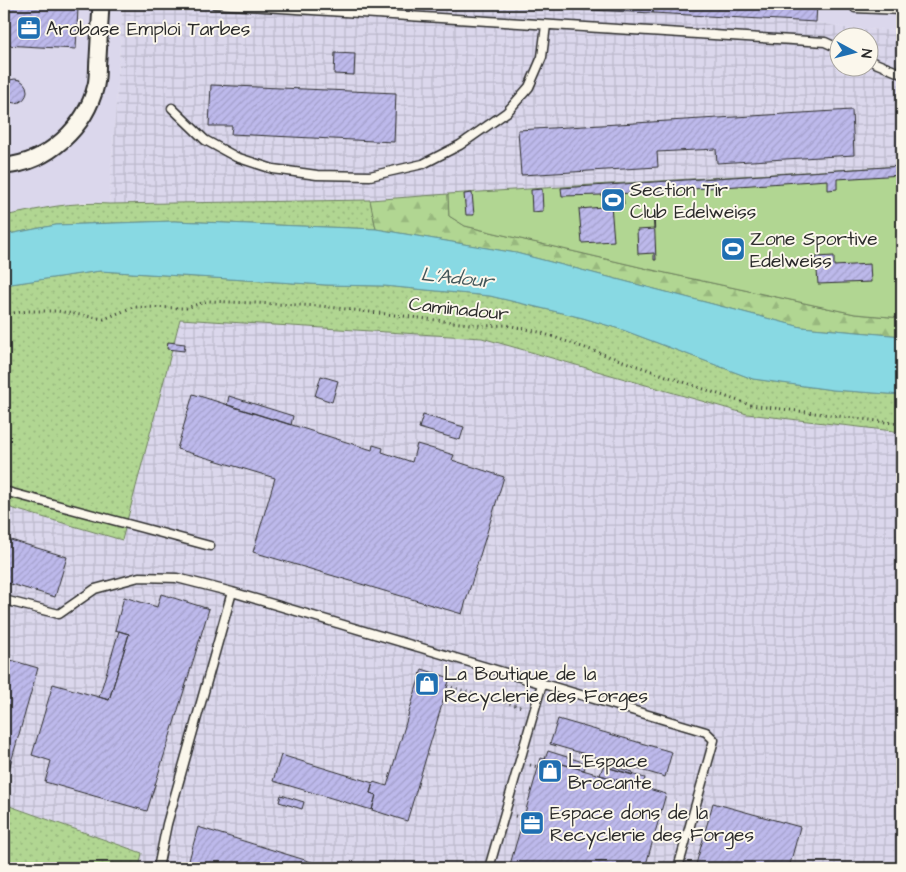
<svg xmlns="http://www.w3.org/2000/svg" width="906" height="872" font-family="'Architects Daughter',sans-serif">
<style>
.built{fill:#dbd7ec}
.industrial{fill:url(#industrial-grid);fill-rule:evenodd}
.grass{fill:url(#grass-dots);stroke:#6e805e}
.forest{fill:url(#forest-firs);stroke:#6e805e}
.garden{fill:#b1d692;stroke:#6e805e}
.water{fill:#88d9e3;stroke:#639399}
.building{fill:url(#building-hatch);stroke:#2b2b2b}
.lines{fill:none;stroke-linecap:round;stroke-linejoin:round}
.service-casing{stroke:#2b2b2b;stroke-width:11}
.minor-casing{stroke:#2b2b2b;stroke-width:19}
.path{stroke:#2b2b2b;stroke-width:3;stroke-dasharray:1 4;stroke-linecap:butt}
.service{stroke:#fbf7ec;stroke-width:8}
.minor{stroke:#fbf7ec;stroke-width:15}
.labels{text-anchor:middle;stroke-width:4;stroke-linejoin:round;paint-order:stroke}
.poi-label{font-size:19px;fill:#2b2b2b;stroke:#fbf7ec;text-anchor:start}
.street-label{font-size:19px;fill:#2b2b2b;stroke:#fbf7ec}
.water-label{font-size:20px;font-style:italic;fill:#425659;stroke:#fbf7ec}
</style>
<defs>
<pattern id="industrial-grid" width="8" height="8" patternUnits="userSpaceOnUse" patternTransform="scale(1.25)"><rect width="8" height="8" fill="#dbd7ec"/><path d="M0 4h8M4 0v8" fill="none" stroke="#bcb9cb"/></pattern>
<pattern id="grass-dots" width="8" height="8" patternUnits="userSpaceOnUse" patternTransform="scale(1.25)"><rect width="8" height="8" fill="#b1d692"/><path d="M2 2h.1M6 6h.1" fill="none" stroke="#98b87e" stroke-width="1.8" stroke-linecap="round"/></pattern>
<pattern id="forest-firs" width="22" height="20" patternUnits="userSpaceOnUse" patternTransform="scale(1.25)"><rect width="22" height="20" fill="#b1d692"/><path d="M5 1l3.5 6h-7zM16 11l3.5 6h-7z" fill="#98b87e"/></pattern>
<pattern id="building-hatch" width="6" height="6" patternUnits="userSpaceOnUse" patternTransform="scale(1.25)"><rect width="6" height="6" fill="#bdb9eb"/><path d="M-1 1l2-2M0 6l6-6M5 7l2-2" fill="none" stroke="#a39fca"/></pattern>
</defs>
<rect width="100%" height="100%" fill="#e8e4ec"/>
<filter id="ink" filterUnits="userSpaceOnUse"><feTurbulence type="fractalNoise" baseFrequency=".02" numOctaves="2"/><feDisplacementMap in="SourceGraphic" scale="10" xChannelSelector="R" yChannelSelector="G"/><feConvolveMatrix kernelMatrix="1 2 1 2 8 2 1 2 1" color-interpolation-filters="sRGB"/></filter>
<g filter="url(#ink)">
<path class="built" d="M 4,4 L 123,4 L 109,204 L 84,202 L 4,216 Z
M 817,4 L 902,4 L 902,31 L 845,28 L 816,22 Z"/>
<path class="industrial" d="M 123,4 L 817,4 L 816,22 L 845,28 L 902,31 L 902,166 L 370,200 L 109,204 ZM 838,38 L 868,38 L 868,68 L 838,68 Z
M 180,319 L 482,338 L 747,414 L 902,432 L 902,868 L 139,868 L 142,853 L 4,804 L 4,506 L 122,540 Z"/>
<path class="grass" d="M 370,200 L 376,229 L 174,221 L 56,225 L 4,235 L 4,216 C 41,209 71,201 109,204 Z
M 100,271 L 326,285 L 384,286 L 490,296 L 583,318 L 623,330 L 753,379 L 833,390 L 902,395 L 902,432 L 747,414 L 482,338 L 180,319 L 122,540 L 4,506 L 4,285 Z
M 4,804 L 142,853 L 139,868 L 4,868 Z"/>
<path class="forest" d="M 448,194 L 449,216 L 465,226 L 661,272 L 855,314 L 902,318 L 902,336 L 801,327 L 516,253 L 376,229 L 370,200 Z"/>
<path class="garden" d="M 902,166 L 902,318 L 855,314 L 661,272 L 465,226 L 449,216 L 448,194 Z"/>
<path class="water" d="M 174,221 L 376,229 L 516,253 L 801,327 L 902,336 L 902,395 L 833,390 L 753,379 L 623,330 L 583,318 L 490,296 L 384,286 L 326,285 L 100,271 L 4,285 L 4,235 L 56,225 Z"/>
<path class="building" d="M 4,4 L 78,8 L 76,49 L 4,45 Z
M 6,4 L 78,4 L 78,8 Z
M 467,4 L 547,4 L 547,8 Z
M 547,4 L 653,4 L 653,13 L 547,8 Z
M 653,4 L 817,4 L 816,22 L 653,13 Z
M 335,53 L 355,54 L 354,75 L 334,74 Z
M3 91a12 12 0 1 1 24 0a12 12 0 1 1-24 0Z
M 211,85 L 396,93 L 394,142 L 231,134 L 232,126 L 209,126 Z
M 852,110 L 854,155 L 717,163 L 716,149 L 657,152 L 658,167 L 521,175 L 518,130 Z
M 902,166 L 902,175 L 837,179 L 837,189 L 828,190 L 828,180 L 602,195 L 562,196 L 561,188 Z
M 542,189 L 543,211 L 532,212 L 531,190 Z
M 472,193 L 474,215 L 466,215 L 464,194 Z
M 623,193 L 624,204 L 611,205 L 614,241 L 582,243 L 579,209 L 603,207 L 602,195 Z
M 653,213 L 654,213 L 656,260 L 654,260 L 654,253 L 638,254 L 637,230 L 654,229 Z
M 834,256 L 834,266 L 870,264 L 871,282 L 818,284 L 816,257 Z
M 168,342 L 185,344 L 184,351 L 167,349 Z
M 321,376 L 338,381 L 332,402 L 315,396 Z
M 193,394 L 372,450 L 373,445 L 383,448 L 382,452 L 412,462 L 417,444 L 454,455 L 452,460 L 504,477 L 462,614 L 253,552 L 275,478 L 177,449 Z
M 229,396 L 293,416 L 291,425 L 227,405 Z
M 423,415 L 464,427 L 460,440 L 419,428 Z
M 4,538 L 67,557 L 55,597 L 4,582 Z
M 161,594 L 209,609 L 147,811 L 45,782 L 51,761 L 32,755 L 53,684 L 109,700 L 129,634 L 115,630 L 124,597 L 157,607 Z
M 119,631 L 129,634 L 109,700 L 99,697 Z
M 4,658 L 38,668 L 9,769 L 4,768 Z
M 422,669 L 450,678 L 407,821 L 372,810 L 376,795 L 370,793 L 373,782 L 387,786 Z
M 558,719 L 672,752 L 665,777 L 550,744 Z
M 548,751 L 586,763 L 584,770 L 545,759 Z
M 281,755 L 373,783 L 370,793 L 376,795 L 372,810 L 273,781 Z
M 541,758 L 666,794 L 645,868 L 509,868 Z
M 604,760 L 612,763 L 611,766 L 633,772 L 632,775 L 603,766 Z
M 603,766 L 645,778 L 642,787 L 600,775 Z
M 281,795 L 304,802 L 302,809 L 279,802 Z
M 713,803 L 800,827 L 789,868 L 695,868 Z
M 198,827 L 318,864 L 316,868 L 187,868 Z"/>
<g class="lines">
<defs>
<path id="service" d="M 215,4 L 825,42 L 838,48
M 855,4 L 855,8 L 902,10
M 868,60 L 902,74
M 172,108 L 205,140 L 236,157 L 273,169 L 317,175 L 370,176 L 423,164 L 460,145 L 507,112 L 529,87 L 542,57 L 546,25
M 4,491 L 210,546
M 4,600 L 59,614 L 95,589 L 139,577 L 177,578 L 232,592 L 706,732 L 714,740 L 678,868
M 158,868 L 167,824 L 232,592
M 489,868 L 542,684"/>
<path id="minor" d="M 4,166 C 48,163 86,127 96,85 C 98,76 97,67 98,58 C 99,40 100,22 101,4"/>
</defs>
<use href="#service" class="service-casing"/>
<use href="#minor" class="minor-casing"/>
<path class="path" d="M 4,314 L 28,311 L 57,311 L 104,319 L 133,307 L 186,308 L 208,301 L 321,306 L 485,326 L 507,325 L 539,332 L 750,405 L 902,424
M 447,686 L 522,707
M 530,765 L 538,767
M 515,816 L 523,818"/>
<use href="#service" class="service"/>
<use href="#minor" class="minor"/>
</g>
</g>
<defs>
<symbol id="office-square" viewBox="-11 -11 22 22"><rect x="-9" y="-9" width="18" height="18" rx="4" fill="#1f6fb2" stroke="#fbf7ec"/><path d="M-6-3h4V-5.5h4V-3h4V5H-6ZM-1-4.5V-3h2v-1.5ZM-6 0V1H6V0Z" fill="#fff"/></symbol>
<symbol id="stadium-square" viewBox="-11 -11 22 22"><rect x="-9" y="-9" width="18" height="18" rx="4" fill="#1f6fb2" stroke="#fbf7ec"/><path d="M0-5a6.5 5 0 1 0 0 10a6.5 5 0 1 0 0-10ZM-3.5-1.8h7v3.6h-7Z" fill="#fff"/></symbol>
<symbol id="shop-square" viewBox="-11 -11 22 22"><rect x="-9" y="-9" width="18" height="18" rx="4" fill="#1f6fb2" stroke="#fbf7ec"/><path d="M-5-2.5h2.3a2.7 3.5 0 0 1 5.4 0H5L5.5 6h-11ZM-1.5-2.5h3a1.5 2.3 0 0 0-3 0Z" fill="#fff"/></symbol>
</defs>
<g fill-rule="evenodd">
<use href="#office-square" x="15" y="14" width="28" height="28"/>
<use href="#stadium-square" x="599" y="186" width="28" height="28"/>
<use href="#stadium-square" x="719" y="235" width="28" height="28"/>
<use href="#shop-square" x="413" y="670" width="28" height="28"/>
<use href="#shop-square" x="536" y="757" width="28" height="28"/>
<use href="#office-square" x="518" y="809" width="28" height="28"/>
</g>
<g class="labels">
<g class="poi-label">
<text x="46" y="35">Arobase Emploi Tarbes</text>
<text x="630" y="196">Section Tir<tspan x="630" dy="22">Club Edelweiss</tspan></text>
<text x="750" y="245">Zone Sportive<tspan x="750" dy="22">Edelweiss</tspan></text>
<text x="444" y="680">La Boutique de la<tspan x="444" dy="22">Recyclerie des Forges</tspan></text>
<text x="568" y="767">L'Espace<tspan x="568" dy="22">Brocante</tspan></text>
<text x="550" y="819">Espace dons de la<tspan x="550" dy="22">Recyclerie des Forges</tspan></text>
</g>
<g class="street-label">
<text transform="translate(459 308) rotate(6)" y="7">Caminadour</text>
</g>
<g class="water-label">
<text transform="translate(457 277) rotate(6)" y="7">L'Adour</text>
</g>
</g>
<rect width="906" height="872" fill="none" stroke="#fbf7ec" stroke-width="20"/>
<rect x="10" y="10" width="886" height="852" fill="none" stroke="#2b2b2b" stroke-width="2" filter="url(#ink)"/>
<g transform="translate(854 52) rotate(97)"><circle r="24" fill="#fbf7ec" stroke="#a8a59f"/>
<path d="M0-4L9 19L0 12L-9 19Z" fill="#1f6fb2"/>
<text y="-8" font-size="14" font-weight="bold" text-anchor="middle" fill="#2b2b2b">N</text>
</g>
</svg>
